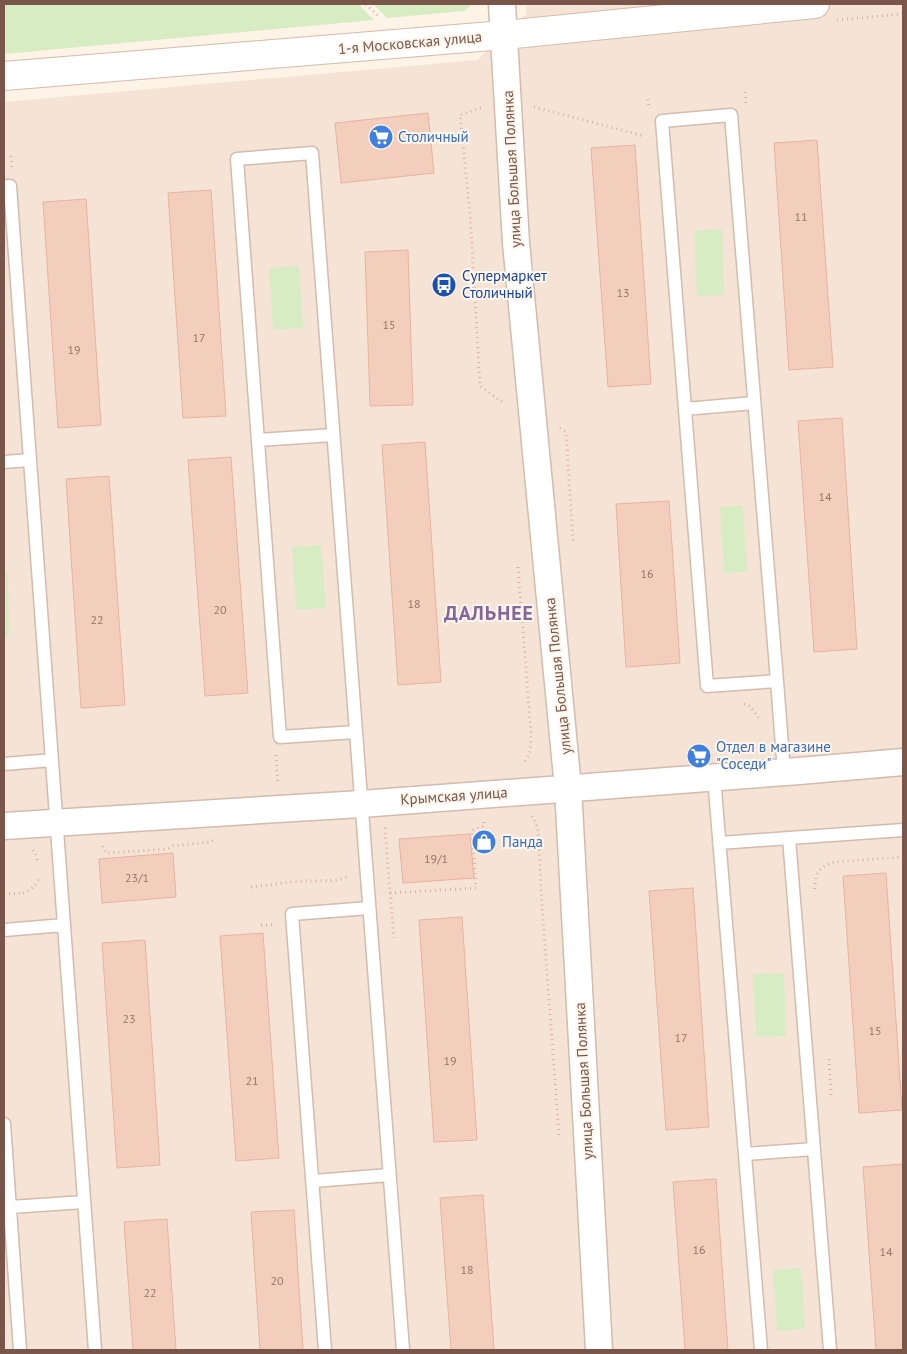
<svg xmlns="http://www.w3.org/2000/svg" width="907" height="1354" font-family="'PT Sans',sans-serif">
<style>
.residential{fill:#f5e4d5}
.green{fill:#d8ecc4}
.building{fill:#f4cebd;stroke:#e8b29d}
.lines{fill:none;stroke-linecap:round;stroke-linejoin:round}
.lane-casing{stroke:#d3bbae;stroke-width:15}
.street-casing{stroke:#d3bbae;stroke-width:29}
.secondary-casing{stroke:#d6bbab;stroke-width:30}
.path{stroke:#dab1a0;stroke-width:3;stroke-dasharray:1 4;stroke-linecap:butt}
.lane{stroke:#fff;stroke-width:12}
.street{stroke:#fff;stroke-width:26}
.secondary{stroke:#fff;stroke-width:28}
.labels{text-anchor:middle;stroke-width:4;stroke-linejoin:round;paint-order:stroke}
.number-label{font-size:12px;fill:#987466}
.street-label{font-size:15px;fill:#795649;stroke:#fff7ee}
.shop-label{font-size:15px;fill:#366cbe;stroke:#fff7ee;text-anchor:start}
.transit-label{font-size:15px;fill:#164399;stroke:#fff7ee;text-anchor:start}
.district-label{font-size:20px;font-weight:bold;letter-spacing:1px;fill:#85659c;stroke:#fff7ee}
</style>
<rect width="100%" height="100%" fill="#fdf3e7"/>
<path class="residential" d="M 526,4 L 903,4 L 903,1350 L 4,1350 L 4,102 L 477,60 L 526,14 Z"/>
<path class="green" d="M 4,4 L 358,4 L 374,20 L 4,54 Z
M 373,4 L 473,4 L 464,11 L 387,18 Z
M 722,229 L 724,295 L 697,296 L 694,231 Z
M 299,266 L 303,328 L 273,330 L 269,268 Z
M 743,505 L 747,572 L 724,573 L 720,507 Z
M 321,545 L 326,608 L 296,610 L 292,547 Z
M 4,573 L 8,573 L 9,636 L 4,636 Z
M 784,973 L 786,1036 L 756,1037 L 753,974 Z
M 801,1268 L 805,1329 L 777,1331 L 773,1270 Z"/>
<path class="building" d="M 428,113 L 434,173 L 341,183 L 335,123 Z
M 817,140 L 833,367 L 789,370 L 774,143 Z
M 635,145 L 651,384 L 608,387 L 591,148 Z
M 211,190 L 226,416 L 183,418 L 168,193 Z
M 86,199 L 101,425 L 58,428 L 43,202 Z
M 408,250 L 413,405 L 370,406 L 365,252 Z
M 842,418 L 857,649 L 814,652 L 798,421 Z
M 425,442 L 441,682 L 398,685 L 382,445 Z
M 231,457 L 248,693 L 205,696 L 188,460 Z
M 109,476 L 125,705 L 81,708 L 66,479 Z
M 669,501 L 680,663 L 626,667 L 616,504 Z
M 470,834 L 474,878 L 403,883 L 399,839 Z
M 173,853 L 176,897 L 102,903 L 99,859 Z
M 886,873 L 902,1110 L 859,1113 L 843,876 Z
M 693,888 L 709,1127 L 666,1130 L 649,891 Z
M 462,917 L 477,1140 L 434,1142 L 419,920 Z
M 263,933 L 279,1158 L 236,1161 L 220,936 Z
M 145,940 L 160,1165 L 117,1168 L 102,943 Z
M 903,1164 L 903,1350 L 876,1350 L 863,1167 Z
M 716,1179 L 728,1350 L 685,1350 L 673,1182 Z
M 483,1195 L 494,1350 L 451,1350 L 440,1198 Z
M 294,1210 L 303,1350 L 260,1350 L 251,1212 Z
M 167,1219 L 176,1350 L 133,1350 L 124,1222 Z"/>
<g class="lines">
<defs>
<path id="lane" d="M 4,186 L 10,186 L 95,1350
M 685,409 L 754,403
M 258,440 L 333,435
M 4,462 L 30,460
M 777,681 L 707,686 L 662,121 L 731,115 L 777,681 L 784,772
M 356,732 L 280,737 L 237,159 L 312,153 L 403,1350
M 4,764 L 52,760
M 714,777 L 761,1350
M 789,838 L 903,830
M 719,843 L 789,838 L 830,1350
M 4,930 L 64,925
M 4,1124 L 20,1350
M 745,1154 L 814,1149
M 313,1181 L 389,1175
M 10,1207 L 84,1202
M 325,1350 L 292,914 L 369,908"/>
<path id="street" d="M 502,4 L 516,243 L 568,788 L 599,1350
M 4,826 L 361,804 L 799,771 L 903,762"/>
<path id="secondary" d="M 4,76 L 504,35 L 815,4"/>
</defs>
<use href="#lane" class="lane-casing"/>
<use href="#street" class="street-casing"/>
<use href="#secondary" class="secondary-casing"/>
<path class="path" d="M 366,4 L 380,18
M 837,20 L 903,14
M 745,92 L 746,104
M 648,99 L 649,108
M 534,107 L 644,136
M 481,108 L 460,115 L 470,213 L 480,386 L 505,404
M 11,156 L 12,168
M 560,428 L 566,432 L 573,541
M 518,567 L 531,733 C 530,744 532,757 522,764
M 744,704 L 750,706 L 760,720
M 276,755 L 278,784
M 532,816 L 538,828 L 542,906 L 559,1135
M 386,828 L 385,830 L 394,938
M 103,846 L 106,853 L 167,849 L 173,846 L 211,842 L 213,839
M 33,850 L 35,852 L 38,862
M 251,887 C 269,885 287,882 306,881 C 318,880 337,883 348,876
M 815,889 C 815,873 819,867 834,862 L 903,857
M 23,893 C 31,890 38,885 39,876
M 390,893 L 476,888 L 472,830 L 484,826 L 484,821
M 4,894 L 23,893
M 261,925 L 272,925 L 274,927
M 829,1059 L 831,1095"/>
<use href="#lane" class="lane"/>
<use href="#street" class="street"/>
<use href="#secondary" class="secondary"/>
</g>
<defs>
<symbol id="supermarket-disc" viewBox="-11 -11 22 22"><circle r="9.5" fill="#3f7fe0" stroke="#fff7ee"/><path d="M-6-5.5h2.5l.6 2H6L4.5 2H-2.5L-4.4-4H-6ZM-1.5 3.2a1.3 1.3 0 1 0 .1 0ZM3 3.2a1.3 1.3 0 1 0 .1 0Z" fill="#fff"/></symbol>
<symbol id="bus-disc" viewBox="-11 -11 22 22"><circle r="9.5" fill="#1a4fb4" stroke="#fff7ee"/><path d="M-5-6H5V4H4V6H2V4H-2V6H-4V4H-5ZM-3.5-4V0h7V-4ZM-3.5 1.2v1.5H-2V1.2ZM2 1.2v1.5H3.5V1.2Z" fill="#fff"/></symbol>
<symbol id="shop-disc" viewBox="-11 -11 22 22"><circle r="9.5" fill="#3f7fe0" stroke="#fff7ee"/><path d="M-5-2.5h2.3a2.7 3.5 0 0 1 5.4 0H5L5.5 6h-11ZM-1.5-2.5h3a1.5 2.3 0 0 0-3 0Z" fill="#fff"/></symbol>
</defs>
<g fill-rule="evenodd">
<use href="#supermarket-disc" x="367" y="123" width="28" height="28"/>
<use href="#bus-disc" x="430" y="271" width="28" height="28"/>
<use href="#supermarket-disc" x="685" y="742" width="28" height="28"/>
<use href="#shop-disc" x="470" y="828" width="28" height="28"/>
</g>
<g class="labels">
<g class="number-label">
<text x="801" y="221">11</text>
<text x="623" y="297">13</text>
<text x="389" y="329">15</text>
<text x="199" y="342">17</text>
<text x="74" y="354">19</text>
<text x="825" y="501">14</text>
<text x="647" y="578">16</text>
<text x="414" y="608">18</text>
<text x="220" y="614">20</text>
<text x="97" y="624">22</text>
<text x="436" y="863">19/1</text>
<text x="137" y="882">23/1</text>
<text x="129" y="1023">23</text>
<text x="875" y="1035">15</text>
<text x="681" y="1042">17</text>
<text x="450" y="1065">19</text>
<text x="252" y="1085">21</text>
<text x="699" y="1254">16</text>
<text x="886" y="1256">14</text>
<text x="467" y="1274">18</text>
<text x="277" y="1285">20</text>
<text x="150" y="1297">22</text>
</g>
<g class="street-label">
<text transform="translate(410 43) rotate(-5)" y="5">1-я Московская улица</text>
<text transform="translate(512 169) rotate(-93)" y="5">улица Большая Полянка</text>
<text transform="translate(558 676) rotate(-96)" y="5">улица Большая Полянка</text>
<text transform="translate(454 796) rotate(-4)" y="5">Крымская улица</text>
<text transform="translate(584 1081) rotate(-93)" y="5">улица Большая Полянка</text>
</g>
<g class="shop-label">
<text x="398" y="142">Столичный</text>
<text x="716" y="752">Отдел в магазине<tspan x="716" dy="17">"Соседи"</tspan></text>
<text x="502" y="847">Панда</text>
</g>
<g class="transit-label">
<text x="462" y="281">Супермаркет<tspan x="462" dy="17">Столичный</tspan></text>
</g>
<g class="district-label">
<text x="489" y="620">ДАЛЬНЕЕ</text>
</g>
</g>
<rect width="907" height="1354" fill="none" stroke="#795649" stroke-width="10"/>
</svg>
